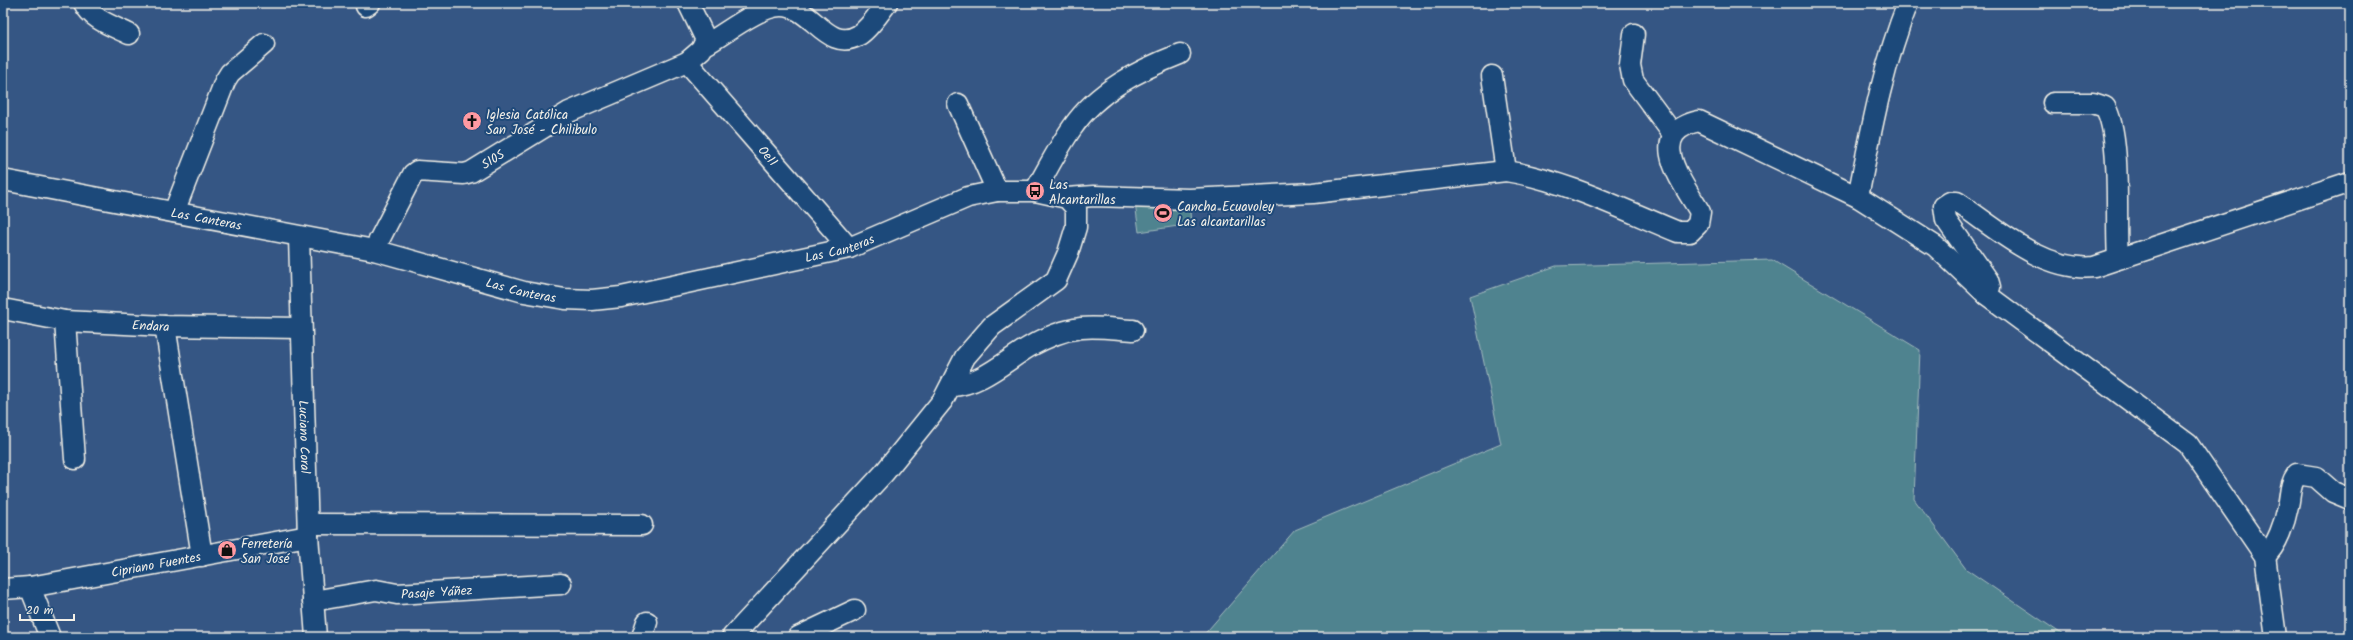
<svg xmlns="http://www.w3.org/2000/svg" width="2353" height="640" font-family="Kalam,sans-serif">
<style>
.green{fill:#4f838f;stroke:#a2babc}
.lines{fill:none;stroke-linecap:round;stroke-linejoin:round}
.minor-casing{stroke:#f4f1e8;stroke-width:23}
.minor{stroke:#1f4a7a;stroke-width:20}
.labels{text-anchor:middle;stroke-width:4;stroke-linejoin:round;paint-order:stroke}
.poi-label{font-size:13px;fill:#f4f1e8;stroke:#1f4a7a;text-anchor:start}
.street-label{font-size:13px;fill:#f4f1e8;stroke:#1f4a7a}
</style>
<rect width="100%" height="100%" fill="#355684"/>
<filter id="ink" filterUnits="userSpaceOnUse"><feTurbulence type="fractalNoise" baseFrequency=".025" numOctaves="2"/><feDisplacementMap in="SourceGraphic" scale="8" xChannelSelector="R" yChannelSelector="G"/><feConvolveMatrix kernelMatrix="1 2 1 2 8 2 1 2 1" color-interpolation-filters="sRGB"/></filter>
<g filter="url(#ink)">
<path class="green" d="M 1189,199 L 1191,224 L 1139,232 L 1135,203 Z
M 1772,260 L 1920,350 L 1914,499 L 1966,569 L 2066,637 L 1202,637 L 1295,530 L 1501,444 L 1470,296 L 1556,266 Z"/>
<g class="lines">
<defs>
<g id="minor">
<path d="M 84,3 C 92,20 113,26 129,34"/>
<path d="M 366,6 L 370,3"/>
<path d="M 1634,34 L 1630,65 L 1633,80 L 1673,134"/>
<path d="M 705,45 C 725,34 759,6 781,6 C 812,5 827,54 859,35 C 870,28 879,13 887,3"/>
<path id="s1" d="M 687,62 L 849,248"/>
<path d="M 1492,76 L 1506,171"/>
<path d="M 2053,103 L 2093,103 L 2105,107 C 2122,135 2115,222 2118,258"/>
<path d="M 958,104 L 997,191"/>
<path id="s2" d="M 3,180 L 374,250 L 524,292 L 565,299 L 592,300 L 621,297 L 849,248 L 968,197 L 997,191 L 1035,191 L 1067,198 L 1076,208 L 1076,227 L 1068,253 L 1056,280 L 992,326 L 965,357 L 943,400 L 884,473 L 732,637"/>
<path d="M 1035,191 C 1047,170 1058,148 1072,128 C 1097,91 1139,70 1180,54"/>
<path d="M 1858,197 C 1871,131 1883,65 1908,3"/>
<path d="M 1067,198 L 1094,196 L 1189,199 L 1313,193 L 1506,171 C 1564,180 1624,210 1678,232 L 1690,232 L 1698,224 L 1700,212 C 1683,183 1643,133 1699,121 L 1858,197 L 1935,246 L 1987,295 L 2188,444 L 2265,556 L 2276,637"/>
<path d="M 174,212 L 225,81 L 230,73 L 264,44"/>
<path id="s3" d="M 299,237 L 308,536 L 316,637"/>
<path id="s4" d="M 374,250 L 413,174 L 417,171 L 464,174 L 471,172 L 569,112 L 687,62 L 701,50 L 706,40 L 688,3"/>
<path d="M 1987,295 L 1990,287 L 1988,280 L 1946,220 L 1944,206 L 1950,202 L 1957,202 C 1997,229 2043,272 2094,267 L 2350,182"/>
<path id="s5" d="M 3,309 L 65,321 L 165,326 L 300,328"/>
<path d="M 65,321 L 75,459"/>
<path d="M 165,326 L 202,556"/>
<path d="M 951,386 C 980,385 1004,362 1029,347 C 1043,339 1064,330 1081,328 C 1097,326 1116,329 1133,330"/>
<path d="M 308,524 L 642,525"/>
<path d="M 2265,556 C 2277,546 2285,522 2288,506 C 2291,494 2289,485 2297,474 L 2316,477 L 2333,492 L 2350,499"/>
<path d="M 30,587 L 50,637"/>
<path id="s6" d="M 3,589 L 30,587 L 308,536"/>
<path id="s7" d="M 313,601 L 376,590 L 397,594 L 561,584"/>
<path d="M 642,637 L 647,622"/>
<path d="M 798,637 L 855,610"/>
</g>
</defs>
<use href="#minor" class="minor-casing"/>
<use href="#minor" class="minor"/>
</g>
</g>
<defs>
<symbol id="church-disc" viewBox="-11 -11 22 22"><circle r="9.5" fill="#ff9aa2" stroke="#1f4a7a"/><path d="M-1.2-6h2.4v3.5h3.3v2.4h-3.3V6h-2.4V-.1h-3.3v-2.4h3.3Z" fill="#111"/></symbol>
<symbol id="bus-disc" viewBox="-11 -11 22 22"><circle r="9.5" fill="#ff9aa2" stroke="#1f4a7a"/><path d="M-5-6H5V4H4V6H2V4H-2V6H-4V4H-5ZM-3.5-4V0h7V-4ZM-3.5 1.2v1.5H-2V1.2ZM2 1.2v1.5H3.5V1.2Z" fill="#111"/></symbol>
<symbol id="stadium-disc" viewBox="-11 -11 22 22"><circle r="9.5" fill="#ff9aa2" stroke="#1f4a7a"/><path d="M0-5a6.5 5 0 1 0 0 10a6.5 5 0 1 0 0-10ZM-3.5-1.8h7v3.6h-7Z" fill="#111"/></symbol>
<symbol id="shop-disc" viewBox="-11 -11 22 22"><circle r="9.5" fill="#ff9aa2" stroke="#1f4a7a"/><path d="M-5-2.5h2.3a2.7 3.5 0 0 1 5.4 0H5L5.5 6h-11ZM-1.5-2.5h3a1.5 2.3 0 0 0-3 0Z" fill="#111"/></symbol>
</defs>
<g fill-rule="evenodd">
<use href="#church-disc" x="461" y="110" width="22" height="22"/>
<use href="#bus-disc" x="1024" y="180" width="22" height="22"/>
<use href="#stadium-disc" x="1152" y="202" width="22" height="22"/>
<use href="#shop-disc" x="216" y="539" width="22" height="22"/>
</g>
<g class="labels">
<g class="poi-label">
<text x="486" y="119">Iglesia Católica<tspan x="486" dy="15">San José - Chilibulo</tspan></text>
<text x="1049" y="189">Las<tspan x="1049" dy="15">Alcantarillas</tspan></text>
<text x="1177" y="211">Cancha Ecuavoley<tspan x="1177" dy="15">Las alcantarillas</tspan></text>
<text x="241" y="548">Ferretería<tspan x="241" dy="15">San José</tspan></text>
</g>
<g class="street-label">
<text dy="5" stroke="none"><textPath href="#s1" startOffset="124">Oe11</textPath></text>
<text dy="5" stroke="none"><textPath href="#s4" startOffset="170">S10S</textPath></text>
<text dy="5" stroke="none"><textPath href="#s2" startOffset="207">Las Canteras</textPath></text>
<text dy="5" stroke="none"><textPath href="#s2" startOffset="855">Las Canteras</textPath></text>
<text dy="5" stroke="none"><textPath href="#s2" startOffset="530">Las Canteras</textPath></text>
<text dy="5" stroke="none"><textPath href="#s5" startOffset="149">Endara</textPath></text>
<text dy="5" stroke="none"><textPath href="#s3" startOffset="200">Luciano Coral</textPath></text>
<text dy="5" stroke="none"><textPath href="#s6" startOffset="155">Cipriano Fuentes</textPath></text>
<text dy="5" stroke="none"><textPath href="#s7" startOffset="125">Pasaje Yáñez</textPath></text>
</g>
</g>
<rect width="2353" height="640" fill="none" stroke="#1f4a7a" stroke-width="16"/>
<rect x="8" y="8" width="2337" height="624" fill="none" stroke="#f4f1e8" stroke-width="1.5" filter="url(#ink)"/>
<path d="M20 614v6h54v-6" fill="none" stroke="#f4f1e8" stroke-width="2"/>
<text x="26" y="614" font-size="12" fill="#f4f1e8" stroke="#1f4a7a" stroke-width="3" paint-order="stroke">20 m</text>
</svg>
